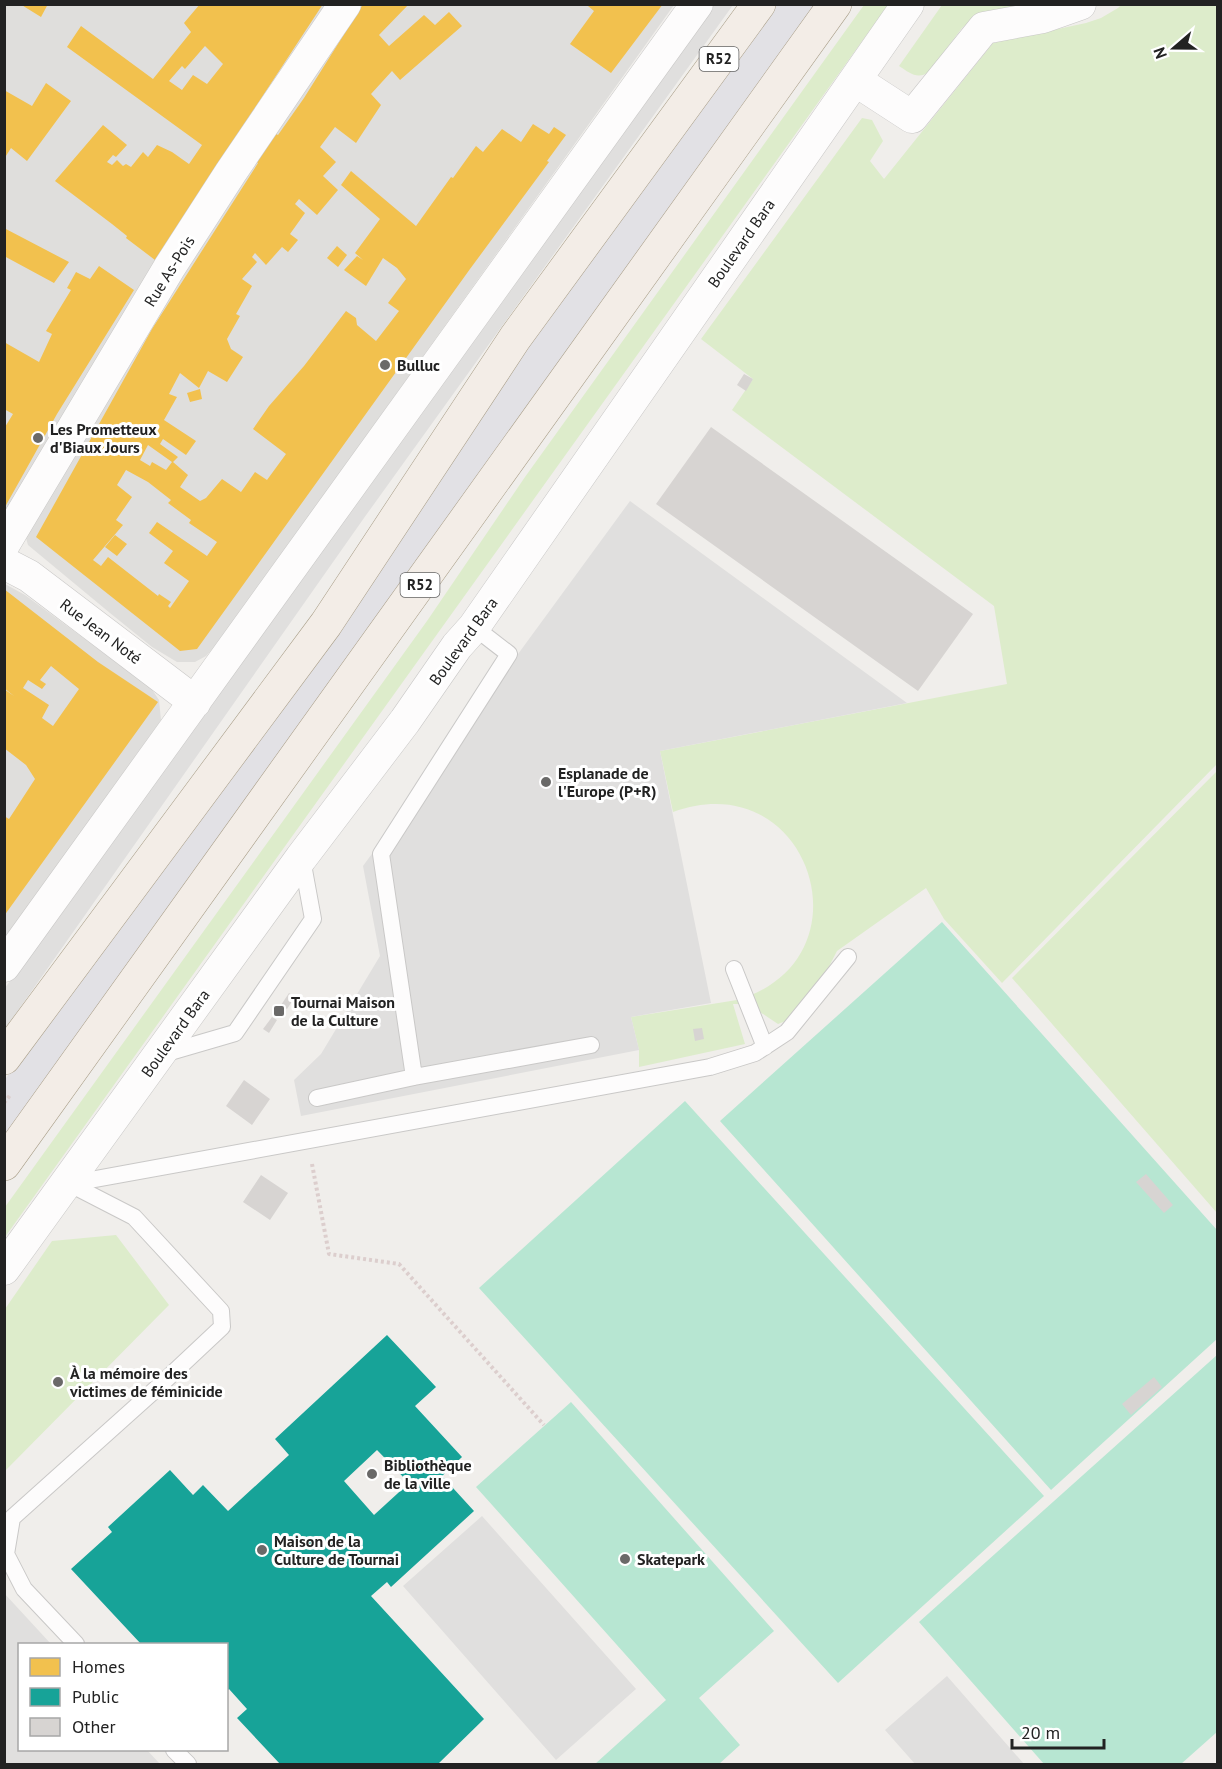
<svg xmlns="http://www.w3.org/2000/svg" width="1222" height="1769" font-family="'PT Sans',sans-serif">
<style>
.residential{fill:#dfdedc}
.grass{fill:#ddeccb}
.pitch{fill:#b7e6d2}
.parking{fill:#e0dfde}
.plaza{fill:#e2e1e5}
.homes{fill:#f2c14e;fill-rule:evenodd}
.public{fill:#17a398;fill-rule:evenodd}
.building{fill:#d7d4d2}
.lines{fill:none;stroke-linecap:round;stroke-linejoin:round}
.service-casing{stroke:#c9c8c7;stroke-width:18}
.minor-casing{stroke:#c9c8c7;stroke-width:33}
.primary-casing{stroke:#a79c86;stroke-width:34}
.path{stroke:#dccecd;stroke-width:4;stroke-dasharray:3 3;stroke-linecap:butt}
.service{stroke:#fdfcfc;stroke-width:16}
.minor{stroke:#fdfcfc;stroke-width:32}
.primary{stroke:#f3ede7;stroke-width:33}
.poi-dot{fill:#6a6968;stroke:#fff;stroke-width:2}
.labels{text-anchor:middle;stroke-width:6;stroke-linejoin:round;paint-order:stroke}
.shield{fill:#fff;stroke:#646464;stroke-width:1.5}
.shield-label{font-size:15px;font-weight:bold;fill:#222}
.street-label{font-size:16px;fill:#222;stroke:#fff}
.poi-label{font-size:16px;font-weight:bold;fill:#222;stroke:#fff;text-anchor:start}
</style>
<rect width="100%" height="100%" fill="#f0eeeb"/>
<path class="residential" d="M 5,5 L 327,5 L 5,521 Z
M 357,5 L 674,5 L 218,643 L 206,656 L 195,662 L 177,662 L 152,647 L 110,613 L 34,550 L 28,545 L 26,538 L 186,267 Z
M 5,584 L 25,595 L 151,688 L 159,700 L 161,720 L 5,939 Z"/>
<path class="grass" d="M 864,5 L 888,5 L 5,1237 L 5,1207 L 427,621 L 525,477 Z
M 942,5 L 1031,5 L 972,20 L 962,28 L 929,72 C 917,80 910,73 899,66 Z
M 1121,5 L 1217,5 L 1217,764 L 1002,983 L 944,919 L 926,888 L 837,951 L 821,982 L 796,1017 L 778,1024 L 748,1004 L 733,1004 L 745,1044 L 639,1067 L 639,1050 L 631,1017 L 737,1000 C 874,960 810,762 673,812 L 660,751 L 1007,684 L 994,606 L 732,410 L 753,379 L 701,339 L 862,118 L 872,120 L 883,141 L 870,161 L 884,179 L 993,43 L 1086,23 L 1101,18 L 1118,8 Z
M 1217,771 L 1217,1213 L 1012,978 Z
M 116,1235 L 169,1305 L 5,1471 L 5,1309 L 52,1241 Z"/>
<path class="pitch" d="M 942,922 L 1217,1230 L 1217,1339 L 1051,1490 L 720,1121 Z
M 685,1101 L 1044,1496 L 838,1683 L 479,1288 Z
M 1217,1355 L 1217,1732 L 1181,1764 L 1044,1764 L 919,1622 Z
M 571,1402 L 774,1631 L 699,1698 L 740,1745 L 719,1764 L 595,1764 L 666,1700 L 476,1487 Z"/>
<path class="parking" d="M 712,5 L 733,5 L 364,518 L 5,1029 L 4,989 L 60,916 Z
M 630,501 L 907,703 L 660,751 L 711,1003 L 631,1017 L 639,1050 L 301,1116 L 294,1080 L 321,1054 L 380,956 L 363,866 Z
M 482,1516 L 636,1689 L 556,1760 L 403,1586 Z
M 4,1593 L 51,1644 L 20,1644 L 20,1750 L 147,1750 L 160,1764 L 5,1764 Z
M 947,1676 L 1024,1764 L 915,1764 L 885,1730 Z"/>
<path class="plaza" d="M 773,5 L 824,5 L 5,1149 L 4,1081 L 13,1068 Z"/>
<path class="homes" d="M 20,4 L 48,4 L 41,17 Z
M 200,4 L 323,4 L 155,260 L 126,238 L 127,236 L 112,224 L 55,181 L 103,125 L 127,145 L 116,157 L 113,155 L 107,162 L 112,165 L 117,160 L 123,166 L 126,164 L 131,167 L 143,152 L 148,157 L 157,145 L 172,152 L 189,164 L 202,145 L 67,47 L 81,26 L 153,79 L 191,32 L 184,23 ZM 205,46 L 223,64 L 207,84 L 193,75 L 182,90 L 169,81 L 182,66 L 185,69 Z
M 363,4 L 409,4 L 379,35 L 389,46 L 424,15 L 435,25 L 449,12 L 462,26 L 400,80 L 392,71 L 371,94 L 381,105 L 356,143 L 335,127 L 320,147 L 336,162 L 323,176 L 338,190 L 317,215 L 299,199 L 295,204 L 305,213 L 290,234 L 298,240 L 288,252 L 282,247 L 266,265 L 255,253 L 252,257 L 257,262 L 242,279 L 252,286 L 236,314 L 240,316 L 227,339 L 231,349 L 243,357 L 227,382 L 208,371 L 199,388 L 180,373 L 169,394 L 177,397 L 164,420 L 196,441 L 186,455 L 163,439 L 160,444 L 178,457 L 173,462 L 188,475 L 180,487 L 200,501 L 206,498 L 222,479 L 241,492 L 255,472 L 267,480 L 286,454 L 253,429 L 269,406 L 304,366 L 346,311 L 356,318 L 357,325 L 376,341 L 399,311 L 388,303 L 406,279 L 397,268 L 383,258 L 366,286 L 344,270 L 357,256 L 363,260 L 355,253 L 380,219 L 341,185 L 351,171 L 416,226 L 451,177 L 453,178 L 476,146 L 483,152 L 502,129 L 521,142 L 533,124 L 549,134 L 554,127 L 566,135 L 547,161 L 549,162 L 470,269 L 197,649 L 180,651 L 36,537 L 152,329 L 258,163 L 255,161 L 274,133 L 278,135 L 304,98 ZM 148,445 L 172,462 L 166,470 L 152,462 L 150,466 L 140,460 ZM 126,470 L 148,482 L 171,500 L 168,503 L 191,520 L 189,523 L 217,542 L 207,556 L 157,522 L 149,533 L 173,551 L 164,563 L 189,581 L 170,608 L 168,606 L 171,602 L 159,594 L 158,596 L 108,557 L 101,566 L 93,560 L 123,525 L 116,520 L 132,497 L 117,485 Z
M 589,4 L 663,4 L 611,73 L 570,44 L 594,11 L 588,6 Z
M 46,83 L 71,101 L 27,161 L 11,148 L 4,159 L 4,90 L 32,106 Z
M 4,228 L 69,262 L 54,283 L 4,256 Z
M 337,246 L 347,255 L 338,267 L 327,258 Z
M 99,266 L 134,290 L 57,414 L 5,507 L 5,427 L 13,414 L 4,409 L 4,342 L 39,362 L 52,334 L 46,331 L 71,290 L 67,288 L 76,272 L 90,279 Z
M 200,389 L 202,399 L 190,402 L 187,393 Z
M 115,535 L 127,544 L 117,556 L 105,547 Z
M 4,589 L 98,662 L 158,702 L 4,916 L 4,816 L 9,819 L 35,779 L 26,765 L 4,748 L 4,689 L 14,696 L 4,688 ZM 51,666 L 79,689 L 53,726 L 42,718 L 49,705 L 23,688 L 28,680 L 42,689 L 46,684 L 40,680 Z"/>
<path class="public" d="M 387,1335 L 436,1387 L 415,1406 L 462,1457 L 442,1476 L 474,1511 L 391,1587 L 387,1582 L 371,1596 L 484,1719 L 438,1764 L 280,1764 L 237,1718 L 247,1709 L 229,1689 L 226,1692 L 226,1644 L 141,1644 L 71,1569 L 112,1532 L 108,1527 L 170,1470 L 193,1495 L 203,1485 L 228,1511 L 289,1455 L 275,1439 ZM 377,1450 L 409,1483 L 374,1515 L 344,1481 Z"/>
<path class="building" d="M 744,374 L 753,379 L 746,391 L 737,385 Z
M 711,427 L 973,614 L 918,691 L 656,504 Z
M 289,993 L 295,997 L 287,1009 L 281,1005 Z
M 272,1017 L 277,1020 L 269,1033 L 263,1029 Z
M 702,1028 L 704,1039 L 695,1041 L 693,1029 Z
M 244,1080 L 270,1099 L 252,1125 L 226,1106 Z
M 1146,1174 L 1173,1205 L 1164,1213 L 1136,1182 Z
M 261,1175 L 288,1193 L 270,1220 L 243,1202 Z
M 1154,1377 L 1162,1387 L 1131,1415 L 1122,1404 Z"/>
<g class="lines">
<defs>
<path id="service" d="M 734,969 L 765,1047
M 163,1054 L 235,1033 L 313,919 L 302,859
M 414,1077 L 381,854 L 509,654 L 474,627
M 317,1098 L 414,1077 L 591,1045
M 66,1182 L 134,1217 L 221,1311 L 222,1327 L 157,1388 L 12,1518 L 6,1554 L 24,1589 L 76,1644
M 67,1182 L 90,1180 L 710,1067 L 755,1053 L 787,1032 L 848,957
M 174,1750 L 188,1764"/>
<path id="minor" d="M 855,80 L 912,117 L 984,28 L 1043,17 L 1080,4
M 4,544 L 169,268 L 231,172 L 345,4
M 4,563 L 29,576 L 195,702
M 4,966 L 697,4
M 4,1269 L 301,858 L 405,721 L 457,646 L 474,627 L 908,4"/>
<path id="primary" d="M 4,1058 L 326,624 L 515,338 L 759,4
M 4,1164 L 835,4"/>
</defs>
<use href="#service" class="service-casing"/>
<use href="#minor" class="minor-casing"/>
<use href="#primary" class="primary-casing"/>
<path class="path" d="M 4,1103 L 11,1094
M 312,1164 L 329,1254 L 399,1264 L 544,1425"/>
<use href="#service" class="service"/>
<use href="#minor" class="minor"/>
<use href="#primary" class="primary"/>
</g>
<g class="poi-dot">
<circle cx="385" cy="365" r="6"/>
<circle cx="38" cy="438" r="6"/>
<circle cx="546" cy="782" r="6"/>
<rect x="273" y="1005" width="12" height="12" rx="3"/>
<circle cx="58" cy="1382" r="6"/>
<circle cx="372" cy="1474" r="6"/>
<circle cx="262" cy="1550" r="6"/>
<circle cx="625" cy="1559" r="6"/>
</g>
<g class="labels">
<g class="shield">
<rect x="699.5" y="47" width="39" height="24" rx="4.5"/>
<rect x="400.5" y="573" width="39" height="24" rx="4.5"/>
</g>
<g class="shield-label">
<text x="719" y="64">R52</text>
<text x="420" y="590">R52</text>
</g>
<g class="street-label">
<text transform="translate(741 243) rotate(-55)" y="6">Boulevard Bara</text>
<text transform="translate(169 271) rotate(-58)" y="6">Rue As-Pois</text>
<text transform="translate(101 631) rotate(37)" y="6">Rue Jean Noté</text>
<text transform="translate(463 641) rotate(-54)" y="6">Boulevard Bara</text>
<text transform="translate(175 1033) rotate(-54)" y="6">Boulevard Bara</text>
</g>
<g class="poi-label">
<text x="397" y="371">Bulluc</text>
<text x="50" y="435">Les Prometteux<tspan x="50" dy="18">d'Biaux Jours</tspan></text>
<text x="558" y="779">Esplanade de<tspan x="558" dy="18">l'Europe (P+R)</tspan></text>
<text x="291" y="1008">Tournai Maison<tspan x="291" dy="18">de la Culture</tspan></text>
<text x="70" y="1379">À la mémoire des<tspan x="70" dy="18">victimes de féminicide</tspan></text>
<text x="384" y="1471">Bibliothèque<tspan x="384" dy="18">de la ville</tspan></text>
<text x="274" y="1547">Maison de la<tspan x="274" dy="18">Culture de Tournai</tspan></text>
<text x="637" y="1565">Skatepark</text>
</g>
</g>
<rect width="1222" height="1769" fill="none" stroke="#222222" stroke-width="12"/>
<rect x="18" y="1643" width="210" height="108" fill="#ffffff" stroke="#a7a7a7" stroke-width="1.5"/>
<rect x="30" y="1658" width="30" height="18" fill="#f2c14e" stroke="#a7a7a7" stroke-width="1.5"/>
<text x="72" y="1673" font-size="18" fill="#222222">Homes</text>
<rect x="30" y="1688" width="30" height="18" fill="#17a398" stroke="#a7a7a7" stroke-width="1.5"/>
<text x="72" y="1703" font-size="18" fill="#222222">Public</text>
<rect x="30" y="1718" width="30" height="18" fill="#d7d4d2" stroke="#a7a7a7" stroke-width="1.5"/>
<text x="72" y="1733" font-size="18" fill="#222222">Other</text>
<g transform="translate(1174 48) rotate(250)" stroke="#ffffff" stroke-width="4.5" paint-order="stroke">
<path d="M0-4.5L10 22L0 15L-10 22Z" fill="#222222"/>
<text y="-9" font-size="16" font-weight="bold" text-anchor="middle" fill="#222222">N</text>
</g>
<path d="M1012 1739v9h92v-9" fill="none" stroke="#222222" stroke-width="3"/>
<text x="1021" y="1739" font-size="18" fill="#222222" stroke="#ffffff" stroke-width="4.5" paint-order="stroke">20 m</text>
</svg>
